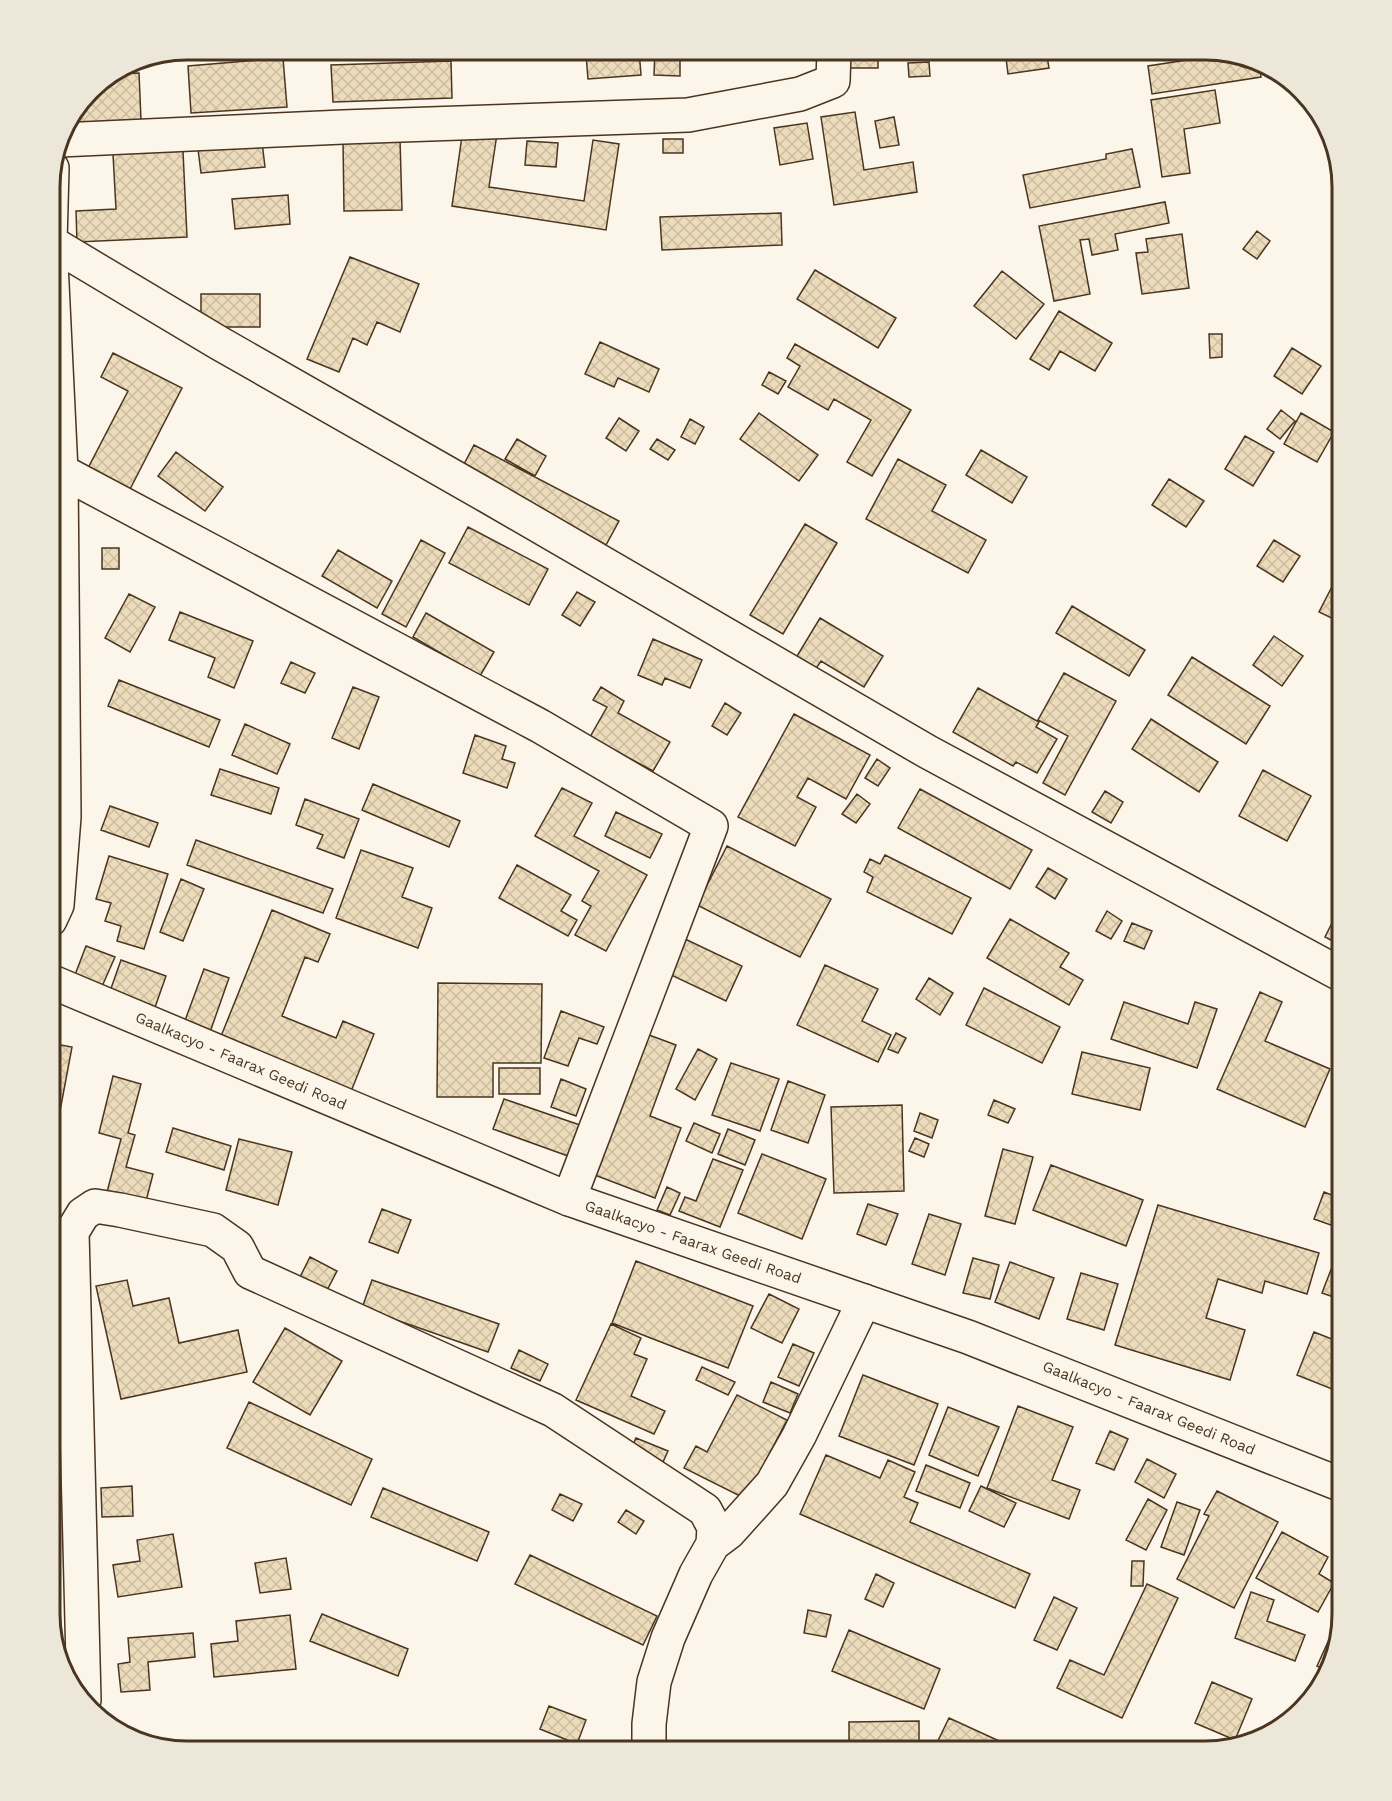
<svg xmlns="http://www.w3.org/2000/svg" width="1392" height="1801" font-family="'Work Sans',sans-serif">
<style>
.building{fill:url(#building-cross-hatch);stroke:#4a3520;stroke-width:1.5}
.lines{fill:none;stroke-linecap:round;stroke-linejoin:round}
.minor-casing{stroke:#4a3520;stroke-width:36}
.major-casing{stroke:#4a3520;stroke-width:36}
.minor{stroke:#fbf6e9;stroke-width:33}
.major{stroke:#fbf6e9;stroke-width:33}
.labels{text-anchor:middle;stroke-width:4.5;stroke-linejoin:round;paint-order:stroke}
.street-label{font-size:15px;fill:#4a3520;stroke:#fbf6e9}
.rim{fill:none;stroke:#4a3520;stroke-width:3}
</style>
<defs>
<pattern id="building-cross-hatch" width="8" height="8" patternUnits="userSpaceOnUse" patternTransform="scale(1.5)"><rect width="8" height="8" fill="#ecdcbc"/><path d="M0 0l8 8M0 8l8-8" fill="none" stroke="#ccbda1"/></pattern>
</defs>
<rect width="100%" height="100%" fill="#fbf6e9"/>
<path class="building" d="M 639,50 L 641,75 L 588,79 L 586,54 Z
M 655,50 L 680,50 L 680,76 L 654,75 Z
M 845,50 L 878,50 L 878,68 L 845,68 Z
M 1005,50 L 1046,50 L 1049,68 L 1008,74 Z
M 1227,54 L 1259,63 L 1261,77 L 1152,94 L 1148,66 Z
M 283,58 L 287,107 L 191,113 L 188,66 Z
M 451,61 L 452,98 L 333,102 L 331,65 Z
M 929,62 L 930,76 L 909,77 L 908,63 Z
M 139,73 L 141,120 L 70,123 L 70,118 L 96,84 L 112,74 Z
M 1215,90 L 1220,123 L 1184,129 L 1190,173 L 1162,177 L 1151,100 Z
M 855,112 L 864,170 L 913,162 L 917,192 L 834,205 L 821,117 Z
M 894,117 L 899,145 L 880,148 L 875,121 Z
M 807,123 L 813,159 L 780,165 L 774,128 Z
M 463,129 L 497,134 L 489,187 L 584,201 L 593,140 L 619,144 L 606,230 L 452,206 Z
M 400,139 L 402,210 L 344,211 L 343,140 Z
M 663,139 L 683,139 L 683,153 L 663,153 Z
M 527,141 L 558,143 L 556,167 L 525,165 Z
M 262,142 L 265,167 L 201,173 L 198,149 Z
M 1132,149 L 1140,187 L 1030,208 L 1023,175 L 1106,159 L 1106,154 Z
M 183,151 L 187,237 L 77,242 L 76,211 L 116,209 L 113,154 Z
M 288,195 L 290,224 L 235,229 L 232,199 Z
M 1165,202 L 1169,223 L 1115,234 L 1118,250 L 1092,255 L 1089,239 L 1080,240 L 1090,294 L 1054,301 L 1039,226 Z
M 781,213 L 782,245 L 662,250 L 660,217 Z
M 1257,231 L 1270,241 L 1257,259 L 1243,249 Z
M 1182,234 L 1189,288 L 1142,294 L 1136,253 L 1148,252 L 1146,239 Z
M 350,257 L 419,284 L 400,332 L 377,322 L 367,345 L 353,338 L 339,372 L 307,359 Z
M 815,270 L 896,318 L 878,348 L 797,299 Z
M 1002,271 L 1044,304 L 1016,339 L 974,306 Z
M 201,294 L 260,294 L 260,327 L 201,327 Z
M 1059,311 L 1112,343 L 1095,371 L 1060,351 L 1049,370 L 1030,359 Z
M 1209,334 L 1222,334 L 1222,357 L 1210,358 Z
M 600,342 L 659,369 L 649,392 L 618,378 L 614,387 L 585,374 Z
M 795,344 L 911,410 L 872,476 L 847,462 L 871,420 L 834,399 L 828,410 L 788,387 L 800,366 L 787,358 Z
M 1292,348 L 1321,366 L 1302,394 L 1274,376 Z
M 113,353 L 182,388 L 128,493 L 86,472 L 128,391 L 101,377 Z
M 769,372 L 786,381 L 778,394 L 762,385 Z
M 1281,410 L 1295,421 L 1280,439 L 1267,429 Z
M 759,413 L 818,455 L 799,481 L 740,439 Z
M 1301,413 L 1334,432 L 1317,462 L 1284,444 Z
M 619,418 L 639,431 L 626,451 L 606,438 Z
M 690,419 L 704,427 L 695,444 L 681,437 Z
M 1245,436 L 1274,452 L 1253,486 L 1225,469 Z
M 517,439 L 546,456 L 535,476 L 505,459 Z
M 657,439 L 675,450 L 668,460 L 650,449 Z
M 474,445 L 619,521 L 606,545 L 462,468 Z
M 981,450 L 1027,477 L 1012,503 L 966,475 Z
M 176,452 L 223,487 L 205,511 L 158,476 Z
M 898,459 L 946,485 L 932,511 L 986,540 L 968,573 L 866,519 Z
M 1169,479 L 1204,501 L 1186,527 L 1152,505 Z
M 805,524 L 837,543 L 783,634 L 750,615 Z
M 468,527 L 548,569 L 529,605 L 449,563 Z
M 421,540 L 445,553 L 406,627 L 382,614 Z
M 1274,540 L 1300,556 L 1283,582 L 1257,566 Z
M 102,548 L 119,548 L 119,569 L 102,569 Z
M 338,550 L 392,581 L 377,608 L 322,576 Z
M 1339,573 L 1342,575 L 1342,623 L 1319,612 Z
M 577,592 L 595,602 L 580,626 L 562,615 Z
M 129,594 L 155,607 L 130,652 L 105,638 Z
M 1072,606 L 1145,650 L 1129,676 L 1056,633 Z
M 180,612 L 253,641 L 234,688 L 208,677 L 215,658 L 169,640 Z
M 426,613 L 494,652 L 480,676 L 413,637 Z
M 820,618 L 883,656 L 864,687 L 821,661 L 813,673 L 794,661 Z
M 1274,636 L 1303,656 L 1282,686 L 1253,665 Z
M 653,639 L 702,660 L 690,688 L 665,678 L 662,685 L 638,675 Z
M 1192,657 L 1270,706 L 1246,744 L 1168,695 Z
M 291,662 L 315,673 L 305,693 L 281,683 Z
M 1064,673 L 1116,701 L 1065,795 L 1043,783 L 1068,736 L 1038,720 Z
M 119,680 L 220,720 L 209,747 L 108,706 Z
M 353,687 L 379,697 L 359,749 L 332,738 Z
M 601,687 L 624,701 L 618,713 L 670,742 L 653,771 L 590,737 L 607,707 L 593,700 Z
M 978,688 L 1039,722 L 1036,727 L 1057,739 L 1037,773 L 1016,762 L 1013,766 L 953,732 Z
M 725,703 L 741,713 L 727,735 L 712,726 Z
M 794,714 L 870,755 L 846,799 L 808,778 L 797,797 L 816,807 L 795,846 L 738,817 Z
M 1151,719 L 1218,762 L 1199,792 L 1132,749 Z
M 245,724 L 290,744 L 277,774 L 232,755 Z
M 475,735 L 506,746 L 502,759 L 515,763 L 507,788 L 463,773 Z
M 877,759 L 890,768 L 878,786 L 865,778 Z
M 220,769 L 279,788 L 271,814 L 211,795 Z
M 1263,770 L 1311,796 L 1287,841 L 1239,816 Z
M 373,784 L 460,821 L 449,847 L 362,810 Z
M 562,788 L 592,803 L 574,836 L 647,875 L 606,951 L 575,935 L 591,906 L 582,901 L 599,871 L 535,836 Z
M 920,789 L 1032,850 L 1010,889 L 898,828 Z
M 1105,791 L 1123,802 L 1111,823 L 1092,812 Z
M 857,794 L 870,804 L 856,823 L 842,814 Z
M 305,799 L 359,819 L 344,858 L 317,848 L 323,835 L 296,825 Z
M 110,806 L 158,823 L 149,847 L 101,830 Z
M 616,812 L 662,834 L 650,858 L 605,836 Z
M 196,840 L 333,889 L 323,913 L 187,865 Z
M 727,846 L 831,899 L 800,957 L 697,905 Z
M 361,850 L 413,868 L 402,897 L 432,908 L 418,948 L 336,918 Z
M 885,855 L 971,898 L 952,934 L 867,892 L 873,877 L 864,872 L 870,859 L 880,864 Z
M 109,856 L 168,874 L 144,949 L 117,941 L 121,926 L 105,921 L 111,903 L 96,899 Z
M 517,865 L 571,895 L 561,911 L 577,920 L 568,936 L 499,898 Z
M 1048,868 L 1067,879 L 1055,899 L 1036,887 Z
M 181,879 L 204,889 L 183,941 L 160,932 Z
M 1342,903 L 1342,946 L 1325,937 Z
M 272,910 L 330,934 L 318,962 L 305,957 L 282,1016 L 336,1038 L 343,1021 L 374,1034 L 348,1099 L 217,1046 Z
M 1107,911 L 1122,921 L 1111,939 L 1096,931 Z
M 1010,919 L 1069,953 L 1060,967 L 1083,980 L 1069,1005 L 987,958 Z
M 1132,923 L 1152,931 L 1144,949 L 1124,941 Z
M 685,939 L 742,966 L 726,1001 L 669,974 Z
M 86,946 L 115,957 L 100,991 L 73,980 Z
M 121,960 L 166,976 L 153,1013 L 108,997 Z
M 825,965 L 878,989 L 862,1021 L 891,1035 L 878,1062 L 797,1025 Z
M 204,969 L 229,978 L 209,1035 L 183,1026 Z
M 929,978 L 953,993 L 940,1015 L 916,999 Z
M 438,983 L 542,984 L 541,1063 L 493,1063 L 493,1097 L 437,1097 Z
M 984,988 L 1060,1027 L 1042,1063 L 966,1025 Z
M 1260,992 L 1282,1002 L 1265,1041 L 1330,1069 L 1305,1127 L 1217,1089 Z
M 1124,1002 L 1188,1024 L 1195,1002 L 1217,1009 L 1197,1068 L 1111,1039 Z
M 561,1011 L 604,1027 L 597,1044 L 579,1038 L 568,1066 L 544,1058 Z
M 641,1032 L 676,1045 L 650,1116 L 681,1128 L 655,1198 L 587,1172 Z
M 896,1033 L 906,1038 L 898,1053 L 888,1049 Z
M 50,1043 L 72,1047 L 51,1159 L 50,1158 Z
M 698,1049 L 717,1059 L 695,1100 L 676,1089 Z
M 1082,1052 L 1150,1068 L 1140,1110 L 1072,1094 Z
M 731,1063 L 779,1079 L 760,1131 L 712,1115 Z
M 499,1068 L 540,1068 L 540,1094 L 499,1094 Z
M 113,1076 L 141,1084 L 128,1133 L 135,1135 L 126,1167 L 153,1174 L 146,1201 L 107,1192 L 121,1139 L 99,1133 Z
M 561,1079 L 586,1089 L 576,1116 L 551,1107 Z
M 788,1081 L 825,1095 L 808,1143 L 771,1130 Z
M 504,1099 L 580,1125 L 568,1156 L 493,1129 Z
M 994,1100 L 1015,1109 L 1008,1123 L 988,1115 Z
M 902,1105 L 904,1191 L 834,1193 L 831,1107 Z
M 920,1113 L 938,1120 L 932,1138 L 914,1131 Z
M 694,1123 L 720,1134 L 712,1153 L 686,1141 Z
M 173,1128 L 231,1146 L 224,1170 L 166,1152 Z
M 728,1129 L 755,1140 L 745,1165 L 718,1154 Z
M 915,1138 L 929,1144 L 924,1157 L 909,1151 Z
M 239,1139 L 292,1152 L 278,1205 L 226,1190 Z
M 1003,1149 L 1033,1157 L 1015,1224 L 985,1216 Z
M 762,1154 L 826,1179 L 802,1239 L 738,1213 Z
M 713,1159 L 743,1170 L 720,1227 L 679,1211 L 685,1197 L 696,1201 Z
M 1051,1165 L 1143,1200 L 1126,1246 L 1033,1210 Z
M 667,1187 L 680,1193 L 670,1215 L 657,1210 Z
M 1324,1192 L 1342,1199 L 1342,1229 L 1314,1219 Z
M 868,1204 L 898,1214 L 886,1245 L 857,1234 Z
M 1158,1205 L 1319,1253 L 1307,1294 L 1265,1281 L 1262,1293 L 1218,1279 L 1206,1318 L 1245,1330 L 1230,1380 L 1115,1345 Z
M 382,1209 L 411,1220 L 398,1253 L 369,1242 Z
M 929,1214 L 961,1224 L 945,1275 L 912,1264 Z
M 310,1257 L 337,1271 L 324,1296 L 297,1283 Z
M 973,1258 L 999,1265 L 990,1299 L 963,1293 Z
M 636,1261 L 753,1306 L 728,1368 L 612,1323 Z
M 1010,1262 L 1054,1278 L 1039,1319 L 995,1302 Z
M 1332,1267 L 1342,1271 L 1342,1300 L 1322,1293 Z
M 1081,1273 L 1118,1284 L 1104,1330 L 1067,1319 Z
M 127,1280 L 133,1306 L 169,1298 L 179,1343 L 238,1330 L 247,1372 L 121,1399 L 96,1286 Z
M 372,1280 L 499,1324 L 488,1352 L 362,1308 Z
M 769,1294 L 799,1309 L 782,1343 L 751,1328 Z
M 611,1324 L 641,1338 L 634,1354 L 647,1359 L 631,1396 L 665,1411 L 654,1434 L 576,1400 Z
M 285,1328 L 342,1361 L 310,1415 L 253,1382 Z
M 1314,1332 L 1342,1343 L 1342,1393 L 1297,1375 Z
M 793,1344 L 814,1353 L 799,1386 L 778,1377 Z
M 519,1350 L 548,1364 L 540,1381 L 511,1368 Z
M 702,1367 L 735,1382 L 728,1395 L 696,1380 Z
M 863,1375 L 938,1404 L 914,1465 L 839,1436 Z
M 50,1381 L 55,1407 L 50,1408 Z
M 771,1382 L 798,1394 L 790,1413 L 763,1402 Z
M 737,1395 L 787,1420 L 746,1499 L 684,1468 L 696,1446 L 707,1452 Z
M 249,1402 L 372,1459 L 351,1505 L 227,1448 Z
M 1018,1406 L 1073,1427 L 1052,1480 L 1080,1490 L 1069,1519 L 987,1488 Z
M 948,1407 L 999,1427 L 978,1476 L 929,1455 Z
M 1110,1431 L 1128,1439 L 1114,1470 L 1096,1463 Z
M 636,1438 L 668,1451 L 663,1462 L 631,1449 Z
M 826,1455 L 880,1478 L 888,1460 L 915,1472 L 904,1497 L 918,1503 L 910,1522 L 1030,1574 L 1015,1608 L 800,1514 Z
M 1147,1459 L 1176,1474 L 1164,1498 L 1135,1482 Z
M 926,1465 L 970,1483 L 960,1508 L 916,1491 Z
M 132,1486 L 133,1516 L 102,1517 L 101,1488 Z
M 981,1486 L 1016,1503 L 1004,1527 L 969,1511 Z
M 383,1488 L 489,1532 L 477,1561 L 371,1517 Z
M 1217,1491 L 1278,1522 L 1234,1608 L 1177,1579 L 1209,1516 L 1204,1514 Z
M 560,1494 L 582,1504 L 573,1521 L 552,1510 Z
M 1148,1499 L 1167,1510 L 1146,1550 L 1126,1540 Z
M 1177,1502 L 1200,1510 L 1184,1555 L 1161,1547 Z
M 626,1510 L 644,1521 L 636,1534 L 618,1522 Z
M 1282,1532 L 1328,1557 L 1319,1574 L 1334,1583 L 1318,1612 L 1256,1578 Z
M 173,1534 L 182,1587 L 118,1597 L 113,1565 L 140,1561 L 137,1540 Z
M 530,1555 L 657,1616 L 643,1645 L 515,1584 Z
M 286,1558 L 291,1589 L 260,1593 L 255,1563 Z
M 1132,1561 L 1144,1561 L 1143,1586 L 1131,1586 Z
M 876,1574 L 894,1583 L 883,1607 L 865,1599 Z
M 1147,1584 L 1178,1598 L 1122,1718 L 1057,1688 L 1070,1660 L 1104,1675 Z
M 1251,1592 L 1274,1600 L 1267,1621 L 1305,1635 L 1295,1661 L 1235,1638 Z
M 1054,1597 L 1077,1608 L 1057,1650 L 1034,1640 Z
M 808,1610 L 831,1615 L 826,1637 L 804,1633 Z
M 1342,1611 L 1342,1614 L 1327,1670 L 1317,1666 Z
M 322,1614 L 408,1649 L 398,1676 L 310,1641 Z
M 290,1615 L 296,1669 L 214,1677 L 211,1644 L 238,1641 L 236,1621 Z
M 849,1630 L 940,1669 L 924,1709 L 832,1671 Z
M 193,1633 L 195,1657 L 148,1662 L 150,1690 L 121,1692 L 118,1664 L 130,1662 L 128,1638 Z
M 1212,1682 L 1252,1699 L 1235,1740 L 1195,1723 Z
M 549,1706 L 586,1720 L 577,1744 L 540,1729 Z
M 949,1718 L 1021,1751 L 933,1751 Z
M 919,1721 L 919,1751 L 849,1751 L 849,1722 Z"/>
<g class="lines">
<defs>
<path id="minor" d="M 60,140 L 343,127 L 688,115 L 800,94 L 833,81 L 834,50
M 50,242 L 219,343 L 489,497 L 928,752 L 1342,975
M 50,463 L 61,471 L 540,726 L 711,826 L 569,1199
M 50,920 L 57,905 L 64,817 L 61,471 L 50,242 L 52,168
M 713,1544 L 729,1532 L 772,1484 L 799,1436 L 864,1301
M 84,1700 L 72,1232 L 83,1214 L 95,1206 L 120,1210 L 213,1230 L 237,1247 L 250,1272 L 553,1410 L 705,1510 L 714,1527 L 713,1544 L 696,1574 L 668,1638 L 654,1682 L 649,1724 L 649,1751"/>
<path id="major" d="M 50,981 L 569,1199 L 968,1337 L 1342,1485"/>
</defs>
<use href="#minor" class="minor-casing"/>
<use href="#major" class="major-casing"/>
<use href="#minor" class="minor"/>
<use href="#major" class="major"/>
</g>
<g class="labels">
<g class="street-label">
<text transform="translate(241 1061) rotate(23)" y="5">Gaalkacyo - Faarax Geedi Road</text>
<text transform="translate(693 1242) rotate(19)" y="5">Gaalkacyo - Faarax Geedi Road</text>
<text transform="translate(1149 1408) rotate(22)" y="5">Gaalkacyo - Faarax Geedi Road</text>
</g>
</g>
<path d="M0 0H1392V1801H0ZM187 60H1205A127 127 0 0 1 1332 187V1614A127 127 0 0 1 1205 1741H187A127 127 0 0 1 60 1614V187A127 127 0 0 1 187 60Z" fill="#ede7d9" fill-rule="evenodd"/>
<path class="rim" d="M187 60H1205A127 127 0 0 1 1332 187V1614A127 127 0 0 1 1205 1741H187A127 127 0 0 1 60 1614V187A127 127 0 0 1 187 60Z"/>
</svg>
